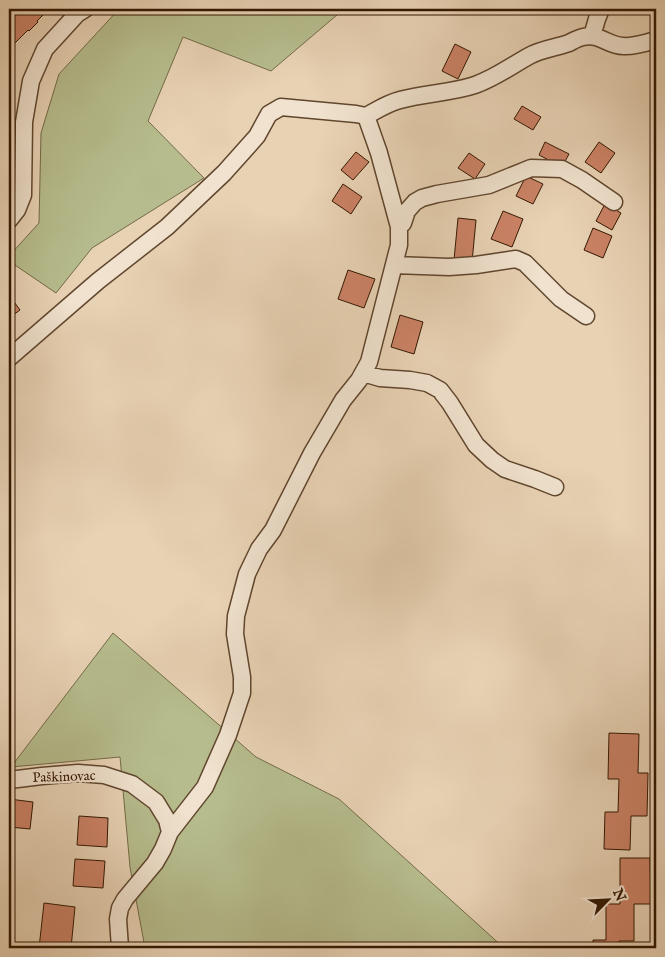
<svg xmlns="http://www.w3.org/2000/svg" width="665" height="957" font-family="'IM FELL English',serif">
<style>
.green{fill:#b6bc8d;stroke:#746a47}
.building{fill:#cb8266;stroke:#331701}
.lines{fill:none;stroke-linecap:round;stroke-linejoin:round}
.minor-casing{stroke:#60462e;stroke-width:19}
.minor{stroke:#f0e2ce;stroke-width:16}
.labels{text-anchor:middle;stroke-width:4.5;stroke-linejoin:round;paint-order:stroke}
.street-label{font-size:14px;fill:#331701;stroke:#f0e2ce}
</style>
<rect width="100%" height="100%" fill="#e8d2b4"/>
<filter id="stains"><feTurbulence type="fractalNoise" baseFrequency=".004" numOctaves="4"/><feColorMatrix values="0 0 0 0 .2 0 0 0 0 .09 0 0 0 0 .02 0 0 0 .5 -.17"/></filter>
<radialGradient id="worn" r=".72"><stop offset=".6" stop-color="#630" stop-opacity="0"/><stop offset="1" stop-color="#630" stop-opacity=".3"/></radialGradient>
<path class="green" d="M 119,9 L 344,9 L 271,71 L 183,37 L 148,121 L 204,178 L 92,248 L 56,293 L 9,261 L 9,256 L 39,223 L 41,133 L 59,74 Z
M 113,633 L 256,757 L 339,799 L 504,948 L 145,948 L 130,867 L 120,757 L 11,767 Z"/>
<path class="building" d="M 19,9 L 49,9 L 37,21 L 38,22 L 29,31 L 28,30 L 15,43 L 9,36 L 9,19 Z
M 455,44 L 471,52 L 458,79 L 442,71 Z
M 522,106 L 541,117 L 533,130 L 514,119 Z
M 545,142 L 569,154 L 562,167 L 539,155 Z
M 599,142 L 615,153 L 601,173 L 585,162 Z
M 356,152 L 369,162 L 353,180 L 341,170 Z
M 469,153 L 485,164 L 475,179 L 458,168 Z
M 526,176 L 543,184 L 533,204 L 516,196 Z
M 343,184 L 362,197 L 351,214 L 332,201 Z
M 605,204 L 621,213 L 612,230 L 596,221 Z
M 503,211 L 523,219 L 512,247 L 491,239 Z
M 458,218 L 476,220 L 472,262 L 454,260 Z
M 593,228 L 612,236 L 603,258 L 584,250 Z
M 348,270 L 375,279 L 364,308 L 338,299 Z
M 9,295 L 20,310 L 9,318 Z
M 400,315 L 423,322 L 414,354 L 391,347 Z
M 609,733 L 639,734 L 638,773 L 648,773 L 647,816 L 631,816 L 630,850 L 604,849 L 605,812 L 618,812 L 619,779 L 608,779 Z
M 9,799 L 33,802 L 30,829 L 9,827 Z
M 79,816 L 108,818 L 107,847 L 77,845 Z
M 620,858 L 650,858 L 651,904 L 634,904 L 634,941 L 619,941 L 619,948 L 593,948 L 593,940 L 606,940 L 606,904 L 620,904 Z
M 75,859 L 105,861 L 103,888 L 73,886 Z
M 44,903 L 75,907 L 71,948 L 39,948 Z"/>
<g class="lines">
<defs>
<path id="minor" d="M 592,36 L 597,19 L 601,9
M 366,116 C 377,110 388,103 400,100 C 425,93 451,93 475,85 C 495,78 511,66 529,56 C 542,49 555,48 569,43 C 573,41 578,38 583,37 C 600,33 608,46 623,46 C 634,47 646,43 656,40
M 9,220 L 17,210 L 23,195 L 24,122 L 31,81 L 45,49 L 77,14 L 85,9
M 399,227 L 403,223 L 407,211 L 415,202 L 422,198 L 437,194 L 489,185 L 531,168 L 562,169 L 582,180 L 614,202
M 394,265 L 449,267 L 476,265 L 516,259 L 525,263 L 561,299 L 586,316
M 9,358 L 98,281 L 167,227 L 224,173 L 257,136 L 269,114 L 281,107 L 356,114 L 366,116 L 379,153 L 399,227 L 399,245 L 369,362 L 359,380 L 343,400 L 312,453 L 273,530 L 259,549 L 247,574 L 236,616 L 235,634 L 242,677 L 242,693 L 228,735 L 205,787 L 170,832
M 363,373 L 380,378 L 410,380 L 427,383 L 440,390 L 450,403 L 476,445 L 492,460 L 505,469 L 535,479 L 555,487
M 9,780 L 42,776 L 78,773 L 104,775 L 132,784 L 156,802 L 167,820 L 170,832 L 163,849 L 155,863 L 125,899 L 120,908 L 118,919 L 120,948"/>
</defs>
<use href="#minor" class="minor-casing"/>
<use href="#minor" class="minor"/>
</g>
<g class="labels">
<g class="street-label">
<text transform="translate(64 776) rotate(-2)" y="5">Paškinovac</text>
</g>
</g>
<rect width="665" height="957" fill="none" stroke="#e8d2b4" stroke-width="30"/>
<rect x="10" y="10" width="645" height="937" fill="none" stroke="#331701" stroke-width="2.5"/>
<rect x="15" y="15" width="635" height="927" fill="none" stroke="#331701"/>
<g transform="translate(608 900) rotate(66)" stroke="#f0e2ce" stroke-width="4" paint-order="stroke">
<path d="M0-4L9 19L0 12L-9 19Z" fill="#331701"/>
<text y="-8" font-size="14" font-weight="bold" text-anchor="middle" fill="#331701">N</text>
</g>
<rect width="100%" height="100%" filter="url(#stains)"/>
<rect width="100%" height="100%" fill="url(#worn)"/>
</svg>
